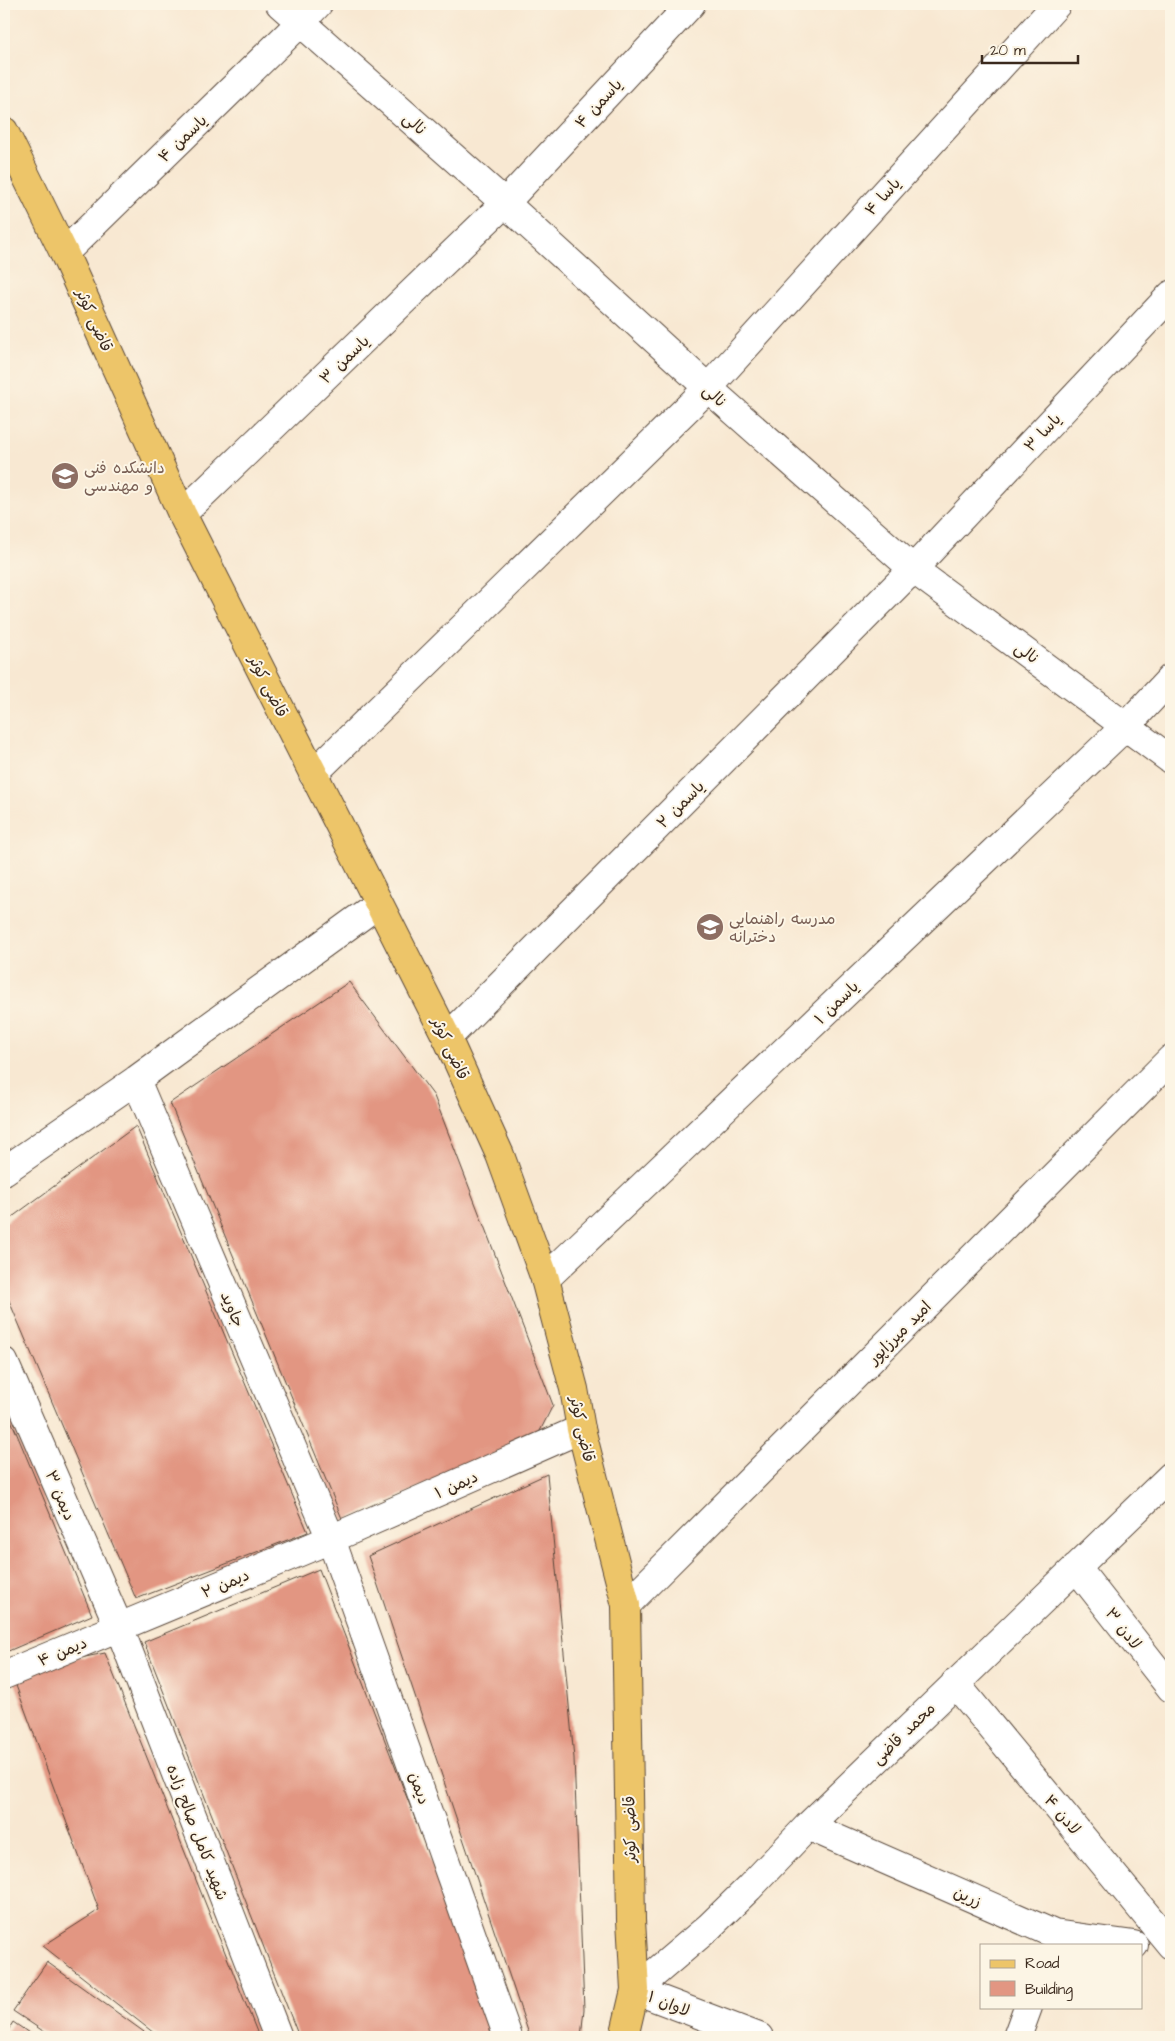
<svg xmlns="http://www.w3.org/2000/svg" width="1175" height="2041" font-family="'Architects Daughter','Playpen Sans Arabic',sans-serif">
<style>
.building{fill:#e29682}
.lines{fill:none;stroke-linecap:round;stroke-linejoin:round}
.minor-casing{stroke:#574639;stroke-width:30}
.major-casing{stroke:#574639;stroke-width:30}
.minor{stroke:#fff;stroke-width:28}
.major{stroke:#edc569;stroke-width:28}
.labels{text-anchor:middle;stroke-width:4;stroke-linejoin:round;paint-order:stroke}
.street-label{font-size:16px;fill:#3b2a1e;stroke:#fcf5e5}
.education-label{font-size:16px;fill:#785e54;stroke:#fcf5e5;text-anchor:start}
</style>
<rect width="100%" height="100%" fill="#fcf5e5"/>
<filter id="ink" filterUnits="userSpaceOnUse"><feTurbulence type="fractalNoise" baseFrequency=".02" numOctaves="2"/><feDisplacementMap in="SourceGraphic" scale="10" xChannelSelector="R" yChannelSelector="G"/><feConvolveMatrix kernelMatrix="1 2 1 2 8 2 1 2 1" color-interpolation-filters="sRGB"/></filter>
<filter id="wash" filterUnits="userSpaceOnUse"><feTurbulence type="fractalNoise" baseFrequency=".0096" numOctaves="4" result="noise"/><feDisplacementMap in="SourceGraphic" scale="20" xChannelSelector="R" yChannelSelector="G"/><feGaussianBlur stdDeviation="1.12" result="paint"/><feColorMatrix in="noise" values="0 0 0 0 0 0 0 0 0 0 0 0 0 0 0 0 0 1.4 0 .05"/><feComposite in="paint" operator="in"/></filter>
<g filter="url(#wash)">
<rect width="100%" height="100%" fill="#f8e8d2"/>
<g id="blocks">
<path class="building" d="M 349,982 L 434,1096 L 553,1405 L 538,1435 L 343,1521 L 170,1103 Z
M 136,1126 L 308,1532 L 136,1599 L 4,1289 L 4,1223 Z
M 4,1403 L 92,1615 L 6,1652 L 4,1646 Z
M 547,1474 L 574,1758 L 584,2009 L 581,2037 L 530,2037 L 368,1556 Z
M 319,1569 L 499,2037 L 299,2037 L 144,1642 Z
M 105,1653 L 259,2037 L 159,2037 L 43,1946 L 99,1910 L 11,1672 Z
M 47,1962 L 151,2037 L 52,2037 L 13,2011 Z
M 13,2022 L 35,2037 L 4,2037 Z"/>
</g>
</g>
<g filter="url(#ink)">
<use href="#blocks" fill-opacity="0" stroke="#574639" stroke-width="1"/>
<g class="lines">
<defs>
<path id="minor" d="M 280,4 L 505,203 L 708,388 L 913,569 L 1171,760
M 64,253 L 300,23 L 318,4
M 182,514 L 505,203 L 691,4
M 313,774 L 708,388 L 1057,4
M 447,1038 L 913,569 L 1171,295
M 136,1080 L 331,1539 L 508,2037
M 4,1171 L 136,1080 L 378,904
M 545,1279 L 1127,725 L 1171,678
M 4,1362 L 119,1627 L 278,2037
M 1076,1567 L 1171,1688
M 626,1605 L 1171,1059
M 4,1675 L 331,1539 L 581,1429
M 955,1683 L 1171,1945
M 808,1826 L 1054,1934 L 1134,1945
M 759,2037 L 635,1990 L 709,1927 L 749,1888 L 808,1826 L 1171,1476
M 1017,2037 L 1028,2007"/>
<path id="major" d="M 4,131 L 64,253 L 182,514 L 447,1038 L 500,1155 L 545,1279 L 574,1389 L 581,1429 L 626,1605 L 631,1920 L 635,1990 L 624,2037"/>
</defs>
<use href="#minor" class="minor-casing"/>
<use href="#major" class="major-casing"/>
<use href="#minor" class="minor"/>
<use href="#major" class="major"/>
</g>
</g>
<defs>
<symbol id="university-disc" viewBox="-11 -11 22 22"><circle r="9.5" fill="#8d6e63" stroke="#fcf5e5"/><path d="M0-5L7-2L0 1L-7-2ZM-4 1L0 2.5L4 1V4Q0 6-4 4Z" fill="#fff"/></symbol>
<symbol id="school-disc" viewBox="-11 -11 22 22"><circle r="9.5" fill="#8d6e63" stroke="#fcf5e5"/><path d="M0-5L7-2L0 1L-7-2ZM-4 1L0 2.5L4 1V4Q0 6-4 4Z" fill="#fff"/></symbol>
</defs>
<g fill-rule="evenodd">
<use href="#university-disc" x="49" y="460" width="32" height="32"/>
<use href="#school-disc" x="694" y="911" width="32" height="32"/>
</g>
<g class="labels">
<g class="street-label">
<text transform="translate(598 103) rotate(-47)" y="6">یاسمن ۴</text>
<text transform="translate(415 123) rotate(41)" y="6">نالی</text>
<text transform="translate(182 138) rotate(-44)" y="6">یاسمن ۴</text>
<text transform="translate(882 196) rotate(-48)" y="6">یاسا ۴</text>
<text transform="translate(95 320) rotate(66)" y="6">قاضی کوثر</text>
<text transform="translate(344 359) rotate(-44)" y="6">یاسمن ۳</text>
<text transform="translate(715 395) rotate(42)" y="6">نالی</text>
<text transform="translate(1042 432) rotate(-47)" y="6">یاسا ۳</text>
<text transform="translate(1027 652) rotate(36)" y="6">نالی</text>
<text transform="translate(269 686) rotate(63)" y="6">قاضی کوثر</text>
<text transform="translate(680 804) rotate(-45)" y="6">یاسمن ۲</text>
<text transform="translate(836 1002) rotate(-44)" y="6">یاسمن ۱</text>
<text transform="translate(451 1048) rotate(65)" y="6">قاضی کوثر</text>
<text transform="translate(233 1309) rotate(67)" y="6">جاوید</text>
<text transform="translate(899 1332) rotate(-45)" y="6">امید میرزاپور</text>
<text transform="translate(583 1429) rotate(78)" y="6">قاضی کوثر</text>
<text transform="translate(456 1484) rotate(-24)" y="6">دیمن ۱</text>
<text transform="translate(61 1495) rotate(67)" y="6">دیمن ۳</text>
<text transform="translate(225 1583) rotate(-23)" y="6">دیمن ۲</text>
<text transform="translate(1124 1628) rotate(52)" y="6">لادن ۳</text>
<text transform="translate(62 1651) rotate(-23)" y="6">دیمن ۴</text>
<text transform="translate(903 1733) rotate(-44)" y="6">محمد قاضی</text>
<text transform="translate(420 1788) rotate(70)" y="6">دیمن</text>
<text transform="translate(1063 1814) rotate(50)" y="6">لادن ۴</text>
<text transform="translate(629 1829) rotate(-91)" y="6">قاضی کوثر</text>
<text transform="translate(198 1832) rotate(69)" y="6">شهید کامل صالح زاده</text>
<text transform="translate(968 1896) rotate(24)" y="6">زرین</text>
<text transform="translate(669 2003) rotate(21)" y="6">لاوان ۱</text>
</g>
<g class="education-label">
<text x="84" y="473">دانشکده فنی<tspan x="84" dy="18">و مهندسی</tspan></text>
<text x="729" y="924">مدرسه راهنمایی<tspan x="729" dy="18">دخترانه</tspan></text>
</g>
</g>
<rect width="1175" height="2041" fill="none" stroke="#fcf5e5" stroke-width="20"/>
<rect x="980" y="1944" width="162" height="65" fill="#fcf5e5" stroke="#afa495"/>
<rect x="990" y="1960" width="25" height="8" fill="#edc569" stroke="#afa495"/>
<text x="1025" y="1968" font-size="15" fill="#3b2a1e">Road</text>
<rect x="990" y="1981" width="25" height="15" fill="#e29682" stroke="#afa495"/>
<text x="1025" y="1994" font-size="15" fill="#3b2a1e">Building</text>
<path d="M982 55v8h96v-8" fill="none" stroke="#3b2a1e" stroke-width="2.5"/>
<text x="990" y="55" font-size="15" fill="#3b2a1e" stroke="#fcf5e5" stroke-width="4" paint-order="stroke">20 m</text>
</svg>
